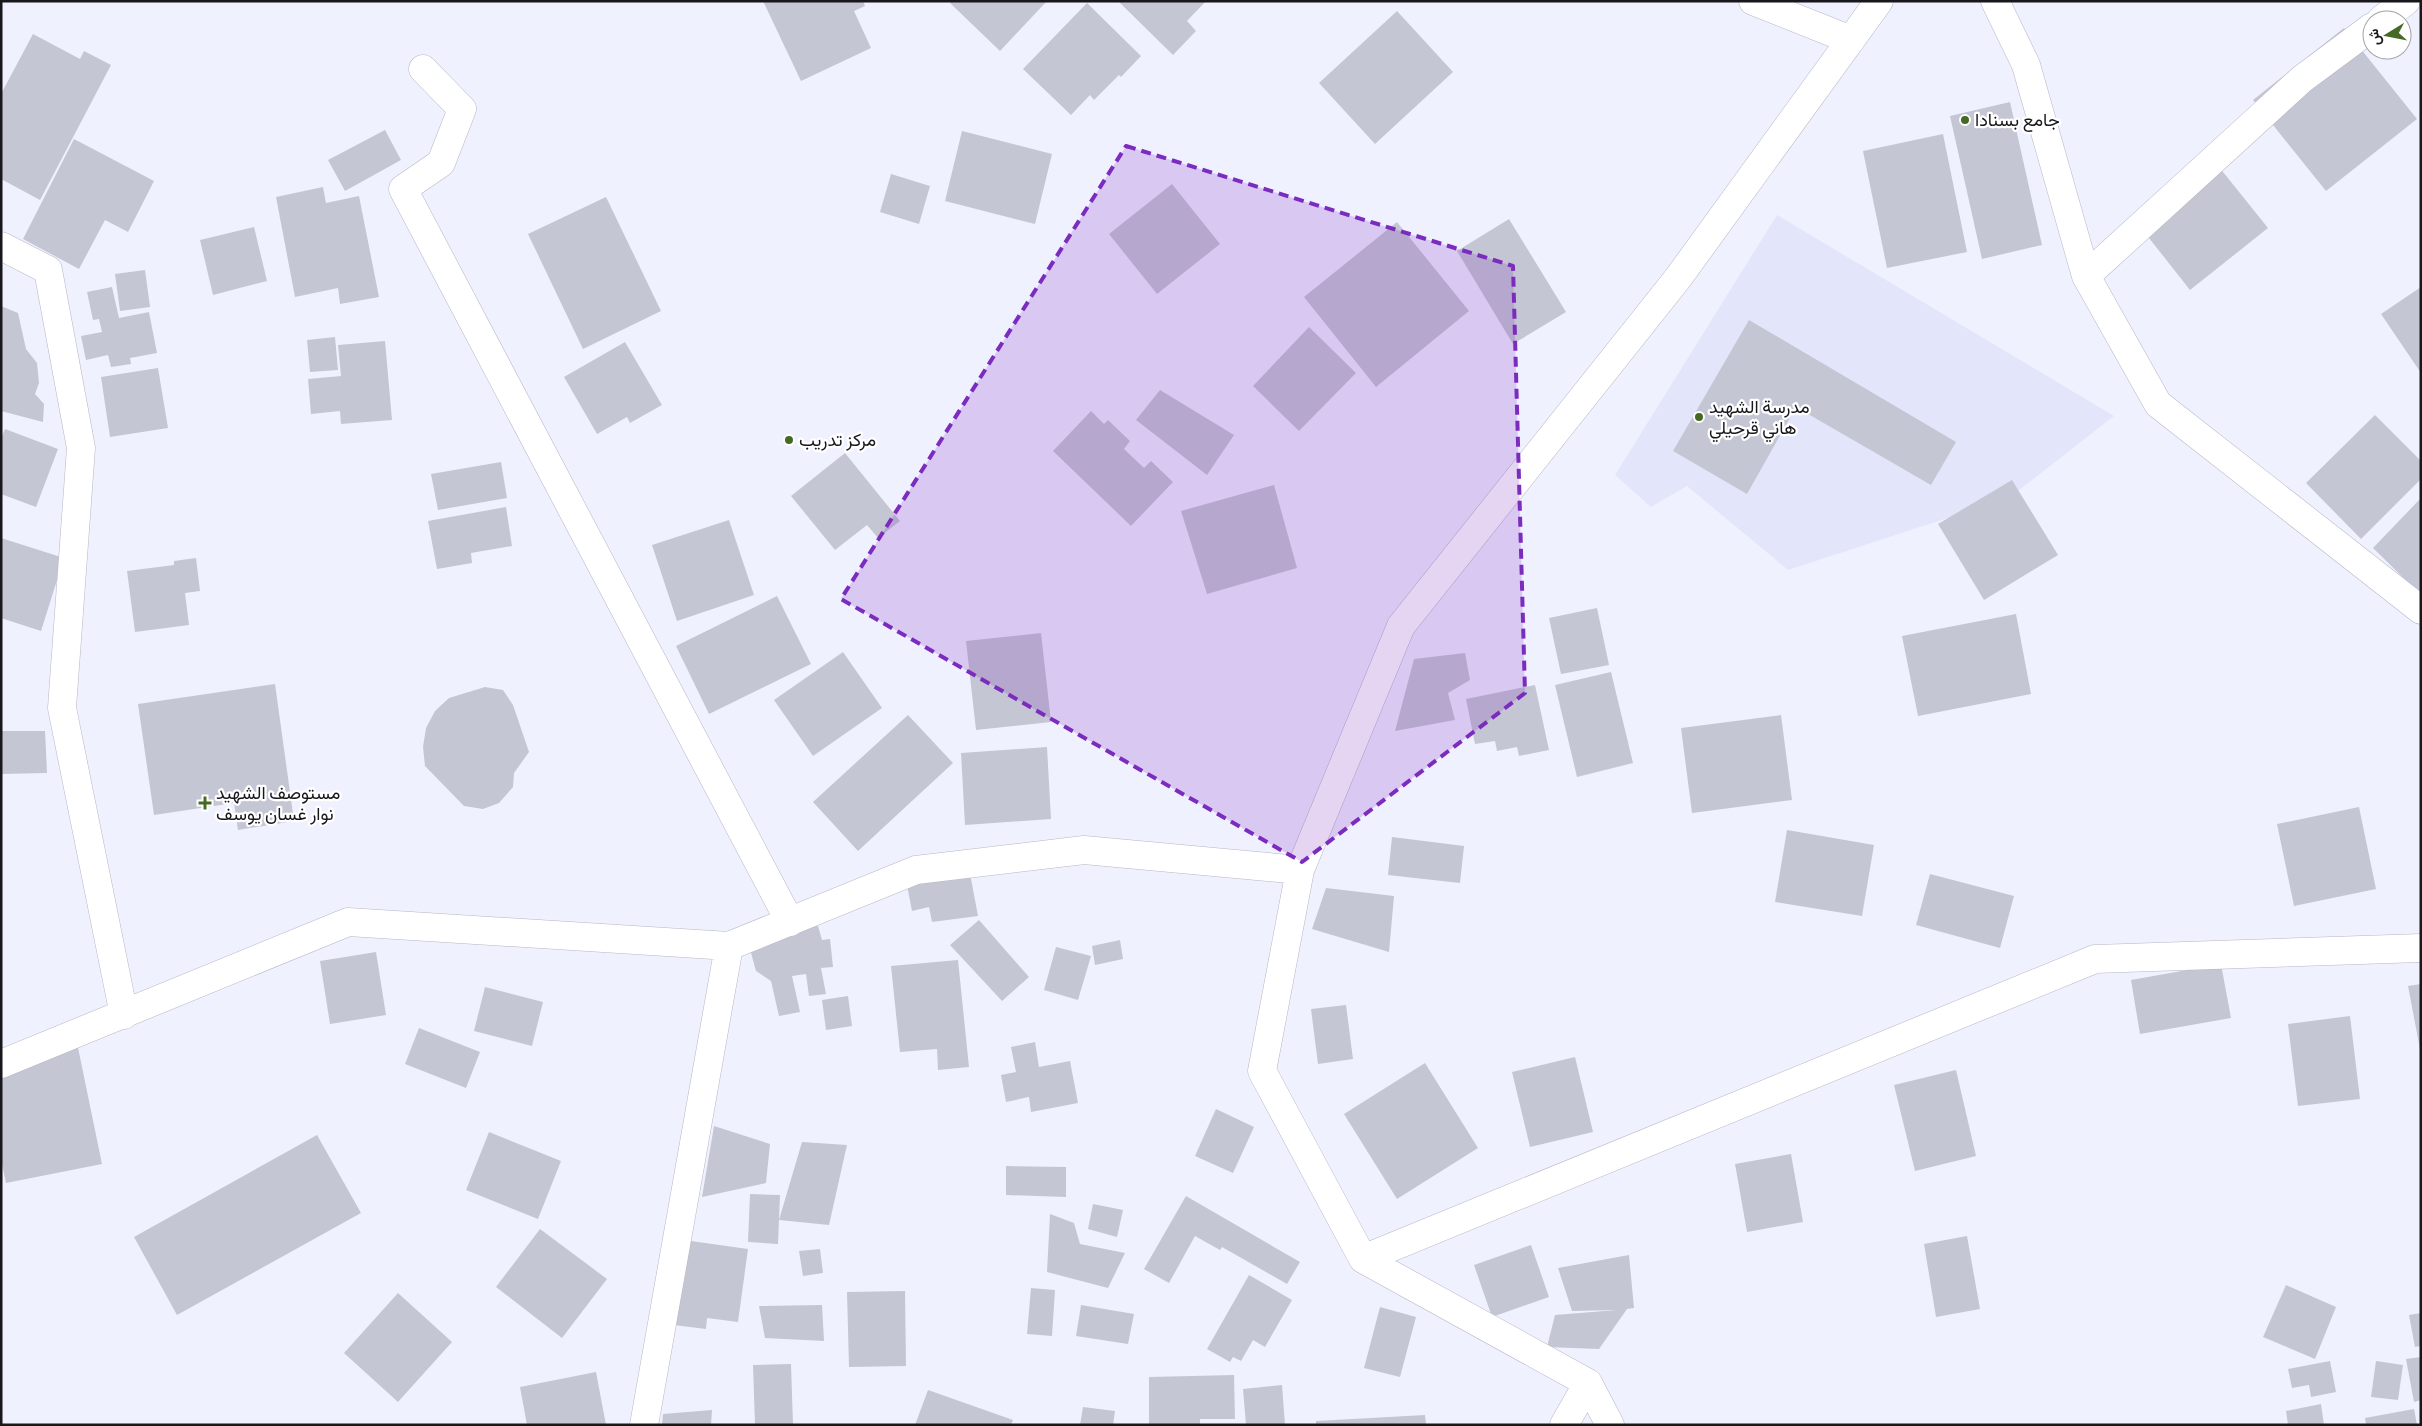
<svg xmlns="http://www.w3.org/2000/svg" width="2422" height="1426" font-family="Bitter,Vazirmatn,serif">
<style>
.built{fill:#e3e5fa}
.building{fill:#c5c6d3}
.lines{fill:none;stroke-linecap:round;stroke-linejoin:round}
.minor-casing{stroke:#b6b7c4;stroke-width:29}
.minor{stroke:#fff;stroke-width:28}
.marked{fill:#7b2cbf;fill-opacity:0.2;stroke:#7b2cbf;stroke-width:4;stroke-dasharray:10 6;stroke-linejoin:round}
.poi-dot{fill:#466a23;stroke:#fff;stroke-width:2}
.labels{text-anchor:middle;stroke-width:4.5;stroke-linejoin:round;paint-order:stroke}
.poi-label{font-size:18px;fill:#17171c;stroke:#fff;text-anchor:start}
</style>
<rect width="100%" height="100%" fill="#f0f1ff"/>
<path class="built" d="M 1777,215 L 2114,416 L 2009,498 L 1788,570 L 1687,486 L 1651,507 L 1615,475 Z"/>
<path class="building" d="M 763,1 L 863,1 L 865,6 L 854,11 L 871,48 L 801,81 Z
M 951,1 L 1047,1 L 1000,51 L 950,3 Z
M 1118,1 L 1206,1 L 1187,21 L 1196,31 L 1173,55 Z
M 1087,3 L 1141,56 L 1121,77 L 1119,75 L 1094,100 L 1090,95 L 1071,115 L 1023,69 Z
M 1397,11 L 1453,72 L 1375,144 L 1319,83 Z
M 2344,28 L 2417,119 L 2326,191 L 2253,100 Z
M 33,34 L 80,59 L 84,51 L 111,65 L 40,200 L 1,179 L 1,94 Z
M 2010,102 L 2042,245 L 1982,259 L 1950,116 Z
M 385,130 L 401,160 L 345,191 L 328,160 Z
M 962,131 L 1052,154 L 1035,224 L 945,201 Z
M 1943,134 L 1967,252 L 1887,268 L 1863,151 Z
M 74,139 L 154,181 L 128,232 L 105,220 L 79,269 L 23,239 Z
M 2211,157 L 2268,228 L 2190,290 L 2134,219 Z
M 891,174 L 930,186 L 919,224 L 880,212 Z
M 1172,184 L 1220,244 L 1157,294 L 1109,234 Z
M 323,187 L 326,203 L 359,196 L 379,297 L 340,304 L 338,288 L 295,297 L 276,197 Z
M 606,197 L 661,311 L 583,349 L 528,234 Z
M 1509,219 L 1566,312 L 1513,344 L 1457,251 Z
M 1397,222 L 1469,311 L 1376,387 L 1304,297 Z
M 254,227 L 267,281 L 213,295 L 200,240 Z
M 145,270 L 150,307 L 120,311 L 115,274 Z
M 112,287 L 119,318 L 149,312 L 157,353 L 130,358 L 131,364 L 111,367 L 108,355 L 86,360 L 81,336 L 102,332 L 99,319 L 93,320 L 87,292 Z
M 2421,287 L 2421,373 L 2381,314 Z
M 1,306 L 18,313 L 26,349 L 37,363 L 39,383 L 35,394 L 44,404 L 43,422 L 1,411 Z
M 1749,320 L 1956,442 L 1931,485 L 1796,407 L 1747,494 L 1673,451 Z
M 1309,327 L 1356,373 L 1299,431 L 1253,386 Z
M 335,337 L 338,370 L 310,372 L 307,340 Z
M 385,341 L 392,420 L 341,424 L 340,411 L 311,414 L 308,379 L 341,376 L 338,345 Z
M 625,342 L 662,405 L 630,423 L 627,417 L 597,434 L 564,377 Z
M 158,368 L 168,428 L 110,437 L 101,377 Z
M 1160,390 L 1234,435 L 1207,475 L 1136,420 Z
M 1091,411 L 1104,424 L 1108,420 L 1130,441 L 1124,449 L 1144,468 L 1151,461 L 1173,482 L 1131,526 L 1053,451 Z
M 2375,415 L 2421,461 L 2421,479 L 2361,539 L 2306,483 Z
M 5,429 L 58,449 L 36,507 L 1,494 L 1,439 Z
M 845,453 L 900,521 L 878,538 L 867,525 L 835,550 L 791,496 Z
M 501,462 L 507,498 L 438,510 L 431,474 Z
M 2012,480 L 2058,555 L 1984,600 L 1938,524 Z
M 1274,485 L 1297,568 L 1207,594 L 1181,511 Z
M 2421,498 L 2421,595 L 2373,548 Z
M 506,507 L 512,546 L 471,553 L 472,563 L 437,569 L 428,521 Z
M 729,520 L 754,595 L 677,621 L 652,545 Z
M 1,538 L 64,558 L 41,631 L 1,618 Z
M 196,558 L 200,591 L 185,593 L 189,625 L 135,632 L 127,571 L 174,565 L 174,561 Z
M 777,596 L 811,664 L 709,714 L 676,646 Z
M 1597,608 L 1609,665 L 1561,674 L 1549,618 Z
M 2016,614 L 2031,694 L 1918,716 L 1902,636 Z
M 1041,633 L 1051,722 L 976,730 L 966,641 Z
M 843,652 L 882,708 L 813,756 L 774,700 Z
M 1465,653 L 1470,680 L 1448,693 L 1455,720 L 1395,731 L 1414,659 Z
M 1611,672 L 1633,763 L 1577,777 L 1555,685 Z
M 275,684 L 294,821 L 238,830 L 234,803 L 154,815 L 138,704 Z
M 1535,685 L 1549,750 L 1519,756 L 1517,747 L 1497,751 L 1495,741 L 1475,744 L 1466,699 Z
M 485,687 L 503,690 L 513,705 L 529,752 L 514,773 L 513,787 L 499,803 L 483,809 L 464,806 L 425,766 L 423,747 L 426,728 L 435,711 L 449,698 Z
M 908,715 L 953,763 L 858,851 L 813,802 Z
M 1781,715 L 1792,800 L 1692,813 L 1681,728 Z
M 1,731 L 45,731 L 47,773 L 1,774 Z
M 1047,747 L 1051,819 L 965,825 L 961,753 Z
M 2359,807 L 2376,889 L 2294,906 L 2277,824 Z
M 1787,830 L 1874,845 L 1862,916 L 1775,902 Z
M 1392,837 L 1464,846 L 1460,883 L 1388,875 Z
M 969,868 L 978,916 L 932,922 L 929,907 L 912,911 L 906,880 Z
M 1930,874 L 2014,896 L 2000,948 L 1916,925 Z
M 1326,888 L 1394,896 L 1389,952 L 1312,929 Z
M 979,920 L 1029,977 L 1002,1001 L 950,945 Z
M 818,926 L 822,940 L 830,939 L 833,967 L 821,968 L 826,994 L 809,996 L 806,974 L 792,976 L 800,1012 L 779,1016 L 771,981 L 756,971 L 750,949 L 794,928 Z
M 1120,940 L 1123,959 L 1095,965 L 1092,946 Z
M 1056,947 L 1091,956 L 1078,1000 L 1044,990 Z
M 376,952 L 386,1015 L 330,1024 L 320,961 Z
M 958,960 L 969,1067 L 938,1070 L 937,1049 L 900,1052 L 891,966 Z
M 2221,964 L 2231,1018 L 2140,1034 L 2131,980 Z
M 2421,984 L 2421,1049 L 2420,1049 L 2408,986 Z
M 485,987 L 543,1002 L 532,1046 L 474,1031 Z
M 848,996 L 852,1026 L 826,1030 L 822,1000 Z
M 1346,1005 L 1353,1059 L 1318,1064 L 1311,1009 Z
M 2350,1016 L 2360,1099 L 2298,1106 L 2288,1024 Z
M 419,1028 L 480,1052 L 466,1088 L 405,1064 Z
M 75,1033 L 102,1164 L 6,1183 L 1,1159 L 1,1048 Z
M 1035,1042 L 1039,1067 L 1070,1061 L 1078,1103 L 1031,1112 L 1029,1097 L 1006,1102 L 1001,1075 L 1016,1072 L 1011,1047 Z
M 1575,1057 L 1593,1132 L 1530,1147 L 1512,1072 Z
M 1425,1063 L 1478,1148 L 1397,1199 L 1344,1114 Z
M 1956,1070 L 1976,1156 L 1915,1171 L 1894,1085 Z
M 1216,1109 L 1254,1127 L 1233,1173 L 1195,1156 Z
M 714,1126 L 770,1144 L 766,1183 L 702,1197 Z
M 489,1132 L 561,1161 L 538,1219 L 466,1190 Z
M 317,1135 L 361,1213 L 177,1315 L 134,1237 Z
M 802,1142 L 847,1145 L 829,1225 L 779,1220 Z
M 1791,1154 L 1803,1222 L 1747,1232 L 1735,1164 Z
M 1006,1166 L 1066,1167 L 1066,1197 L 1006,1195 Z
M 750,1194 L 780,1195 L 778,1244 L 748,1242 Z
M 1186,1196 L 1300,1262 L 1287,1284 L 1222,1247 L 1220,1250 L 1195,1236 L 1169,1283 L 1144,1269 Z
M 1093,1204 L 1123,1210 L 1117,1237 L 1088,1229 Z
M 1050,1214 L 1074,1223 L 1080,1244 L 1125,1253 L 1108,1288 L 1047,1272 Z
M 540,1229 L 607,1279 L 562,1338 L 496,1287 Z
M 1967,1236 L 1980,1309 L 1936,1317 L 1924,1244 Z
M 684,1240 L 748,1249 L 738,1322 L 707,1318 L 706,1329 L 674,1325 Z
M 1531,1245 L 1549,1297 L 1492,1317 L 1474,1265 Z
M 820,1249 L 823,1273 L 803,1276 L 799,1251 Z
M 1629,1255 L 1634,1308 L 1627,1309 L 1599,1349 L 1547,1347 L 1555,1315 L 1617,1310 L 1572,1311 L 1558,1268 Z
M 1249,1275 L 1292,1300 L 1265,1347 L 1253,1340 L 1241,1361 L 1233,1357 L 1230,1362 L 1207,1349 Z
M 2286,1285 L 2336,1307 L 2315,1359 L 2263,1337 Z
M 1031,1288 L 1055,1290 L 1052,1336 L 1027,1334 Z
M 905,1291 L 906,1366 L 849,1367 L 847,1292 Z
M 398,1293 L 452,1342 L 398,1402 L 344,1353 Z
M 822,1305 L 824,1341 L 765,1338 L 759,1306 Z
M 1081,1305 L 1134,1314 L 1128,1344 L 1076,1336 Z
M 1380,1307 L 1416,1317 L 1400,1377 L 1364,1368 Z
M 2421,1313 L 2421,1346 L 2415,1347 L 2409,1315 Z
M 2421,1357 L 2421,1400 L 2414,1402 L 2406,1359 Z
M 2330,1361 L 2336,1392 L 2311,1397 L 2309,1385 L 2292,1388 L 2288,1369 Z
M 2376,1361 L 2403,1365 L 2398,1400 L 2371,1397 Z
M 791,1364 L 793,1425 L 755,1425 L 753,1365 Z
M 596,1372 L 606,1425 L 527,1425 L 520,1387 Z
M 1234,1375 L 1235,1419 L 1200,1419 L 1200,1425 L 1149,1425 L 1149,1377 Z
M 1282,1385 L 1285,1425 L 1246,1425 L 1243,1389 Z
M 928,1390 L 1013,1420 L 1011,1425 L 915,1425 Z
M 2321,1404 L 2324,1425 L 2288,1425 L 2286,1411 Z
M 1083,1407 L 1115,1411 L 1113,1425 L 1080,1425 Z
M 2414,1409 L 2417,1425 L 2366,1425 L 2365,1418 Z
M 712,1410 L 711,1425 L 662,1425 L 663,1414 Z
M 1425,1415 L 1426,1425 L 1316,1425 L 1316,1421 Z"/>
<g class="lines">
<defs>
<path id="minor" d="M 1753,1 L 1851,40
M 1995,1 L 2026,65 L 2086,276 L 2158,404 L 2421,610
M 2381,20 L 2406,1
M 423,69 L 462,109 L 441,163 L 403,189 L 790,922
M 1,246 L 48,270 L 81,448 L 62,708 L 124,1015
M 2086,276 L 2302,79 L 2372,27
M 1,1064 L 348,922 L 729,946 L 916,870 L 1084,850 L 1300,870
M 1363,1259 L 2095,959 L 2421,948
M 1588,1383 L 1610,1425
M 644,1425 L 729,946
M 1564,1425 L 1588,1383 L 1363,1259 L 1262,1071 L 1300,870 L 1401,626 L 1678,278 L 1879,1"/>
</defs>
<use href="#minor" class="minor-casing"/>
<use href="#minor" class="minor"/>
</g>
<path class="marked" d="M 1126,146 L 1513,266 L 1525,693 L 1302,862 L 841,599 Z"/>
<g class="poi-dot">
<circle cx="1965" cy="120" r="5"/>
<circle cx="1699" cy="417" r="5"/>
<circle cx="789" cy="440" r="5"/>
<path d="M202.5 795.5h5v5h5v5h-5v5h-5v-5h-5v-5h5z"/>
</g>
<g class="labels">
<g class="poi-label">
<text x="1975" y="126">جامع بسنادا</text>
<text x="1709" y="413">مدرسة الشهيد<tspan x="1709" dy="21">هاني قرحيلي</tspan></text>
<text x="799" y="446">مركز تدريب</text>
<text x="216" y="799">مستوصف الشهيد<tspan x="216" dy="21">نوار غسان يوسف</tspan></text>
</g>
</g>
<rect width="2422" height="1426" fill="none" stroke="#17171c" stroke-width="5"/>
<g transform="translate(2387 35) rotate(260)"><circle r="24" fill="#ffffff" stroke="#a2a2a4"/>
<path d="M0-4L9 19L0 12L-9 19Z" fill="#466a23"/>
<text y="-8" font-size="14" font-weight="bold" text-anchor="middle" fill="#17171c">ش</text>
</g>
</svg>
